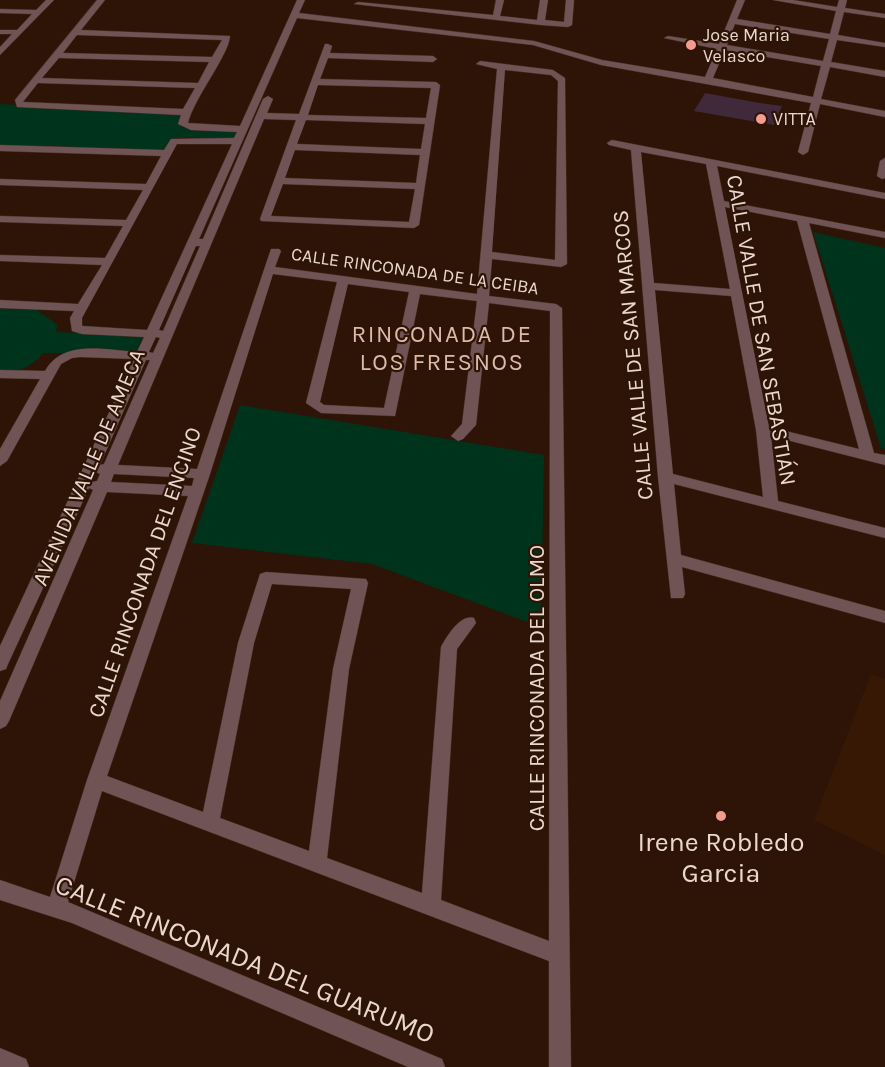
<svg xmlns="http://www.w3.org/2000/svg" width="885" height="1067" font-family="Karla,sans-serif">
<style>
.built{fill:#371805}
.green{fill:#00331c}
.building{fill:#41293c}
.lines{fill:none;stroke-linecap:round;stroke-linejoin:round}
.street-casing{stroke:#472f22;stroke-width:1}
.street{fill:#705355;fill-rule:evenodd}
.poi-dot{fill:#f59c90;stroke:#2d1406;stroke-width:2}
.labels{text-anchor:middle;stroke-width:4.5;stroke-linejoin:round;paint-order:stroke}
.far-poi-label{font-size:18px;fill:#ead8cf;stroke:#2d1406;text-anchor:start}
.far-street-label{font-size:18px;fill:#ead8cf;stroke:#2d1406}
.street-label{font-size:22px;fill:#ead8cf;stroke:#2d1406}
.neighbourhood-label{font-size:24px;letter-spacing:1.5px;fill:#ddbaa8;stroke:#2d1406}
.near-poi-label{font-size:27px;fill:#ead8cf;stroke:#2d1406}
.near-street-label{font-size:27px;fill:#ead8cf;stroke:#2d1406}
</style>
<rect width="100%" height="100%" fill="#2d1406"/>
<path class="built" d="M 871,674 L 885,679 L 885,855 L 814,820 Z"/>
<path class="green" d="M 0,104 L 180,115 L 179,124 L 184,128 L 238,131 L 235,139 L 177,138 L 172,140 L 164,151 L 0,145 Z
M 813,232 L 885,248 L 885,449 L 881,448 Z
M 0,308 L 37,310 L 58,325 L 56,332 L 143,335 L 136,354 L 43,353 C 35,365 14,375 0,374 Z
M 240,405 L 544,455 L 541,627 L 372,564 L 192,543 Z"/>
<path class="building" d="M 705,93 L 754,102 L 782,106 L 774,125 L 694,111 Z"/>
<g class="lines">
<defs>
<path id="street" d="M 46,0 L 54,0 L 0,55 L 0,47 L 12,34 L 0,34 L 0,30 L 17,30 L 32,14 L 0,13 L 0,9 L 36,10 Z
M 97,0 L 105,0 L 81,30 L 230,36 C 229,55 194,98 188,123 L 240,126 L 297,0 L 305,0 L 299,13 L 534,41 L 602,60 L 705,77 L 717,49 L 664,38 L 668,36 L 719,44 L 737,0 L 745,0 L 737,19 L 830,34 L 836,11 L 773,0 L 793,0 L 837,7 L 839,0 L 847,0 L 845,8 L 885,14 L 885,18 L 844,12 L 838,35 L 885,43 L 885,47 L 837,40 L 831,62 L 885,71 L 885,77 L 830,67 L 821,99 L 885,111 L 885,117 L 820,104 L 808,152 L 803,155 L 798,152 L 811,103 L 601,65 L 533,45 L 297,18 L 199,239 L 203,239 L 263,99 L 268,96 L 273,99 L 267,113 L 299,114 L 325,44 L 328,44 L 332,46 L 330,53 L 433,56 L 437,59 L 433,62 L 328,58 L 320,79 L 436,82 L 440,85 L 419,225 L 414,228 L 261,221 L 260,219 L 296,120 L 264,119 L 118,465 L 197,469 L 271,249 L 279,249 L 281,251 L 275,267 L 477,294 L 497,69 L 476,64 L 480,61 L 553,70 L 565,78 L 567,264 L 561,267 L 492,259 L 489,296 L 556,304 L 562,308 L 571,1067 L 549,1067 L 549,961 L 102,791 L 68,902 L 442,1059 L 445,1067 L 408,1067 L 72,923 L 0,900 L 0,880 L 50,897 L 87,780 L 188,496 L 107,492 L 9,721 L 6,726 L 0,729 L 0,701 L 93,490 L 89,488 L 8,664 L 6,669 L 0,671 L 0,646 L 134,359 L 80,357 L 72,358 L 61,364 L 7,461 L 0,466 L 0,449 L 40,379 L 0,378 L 0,370 L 45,371 C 63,339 105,350 137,352 L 144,337 L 82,334 L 72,331 L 70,318 L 74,311 L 0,308 L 0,300 L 78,304 L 102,265 L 0,261 L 0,255 L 105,258 L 123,226 L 0,222 L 0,216 L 126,220 L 143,190 L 0,185 L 0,179 L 146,184 L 161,156 L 0,151 L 0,145 L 164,150 L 171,139 L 234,138 L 237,132 L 191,130 L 178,124 L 181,115 L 17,107 L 15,100 ZM 735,24 L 829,39 L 823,61 L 727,45 ZM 77,35 L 222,40 L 212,57 L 63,53 ZM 725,50 L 821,66 L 813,97 L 713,78 ZM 59,58 L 209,62 L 198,83 L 42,78 ZM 505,70 L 551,75 L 558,81 L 555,260 L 492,252 ZM 38,83 L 195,88 L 183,109 L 23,102 ZM 318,85 L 431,88 L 426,118 L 308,115 ZM 306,120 L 425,124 L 421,149 L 297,144 ZM 177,144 L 232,144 L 147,330 L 82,326 L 82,318 ZM 295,150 L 420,155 L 416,183 L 285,178 ZM 283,184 L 415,189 L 409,222 L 271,216 ZM 196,246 L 200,246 L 163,331 L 159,330 ZM 273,274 L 337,282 L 306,403 L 321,413 L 395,416 L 420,294 L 477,301 L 462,424 L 451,436 L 458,441 L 463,439 L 476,425 L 489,303 L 550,311 L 549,941 L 441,900 L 457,649 L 476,623 L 474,618 C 460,614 447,636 441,647 L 422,893 L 327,858 L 349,669 L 368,583 L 366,579 L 266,572 L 260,574 L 238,643 L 203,812 L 107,776 L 210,474 ZM 348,284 L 409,292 L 384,408 L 324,405 L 320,402 ZM 156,337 L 160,338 L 153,353 L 149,352 ZM 146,360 L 150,360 L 104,464 L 100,465 ZM 96,472 L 100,474 L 97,481 L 92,482 ZM 114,474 L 194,478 L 192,486 L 111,482 ZM 272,584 L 351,589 L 333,669 L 309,851 L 220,818 L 254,643 Z
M 496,0 L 504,0 L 500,16 L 537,20 L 540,0 L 548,0 L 545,20 L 564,22 L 566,0 L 574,0 L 572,25 L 568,27 L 541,25 L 354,4 L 358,2 L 493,15 Z
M 612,140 L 885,193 L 885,199 L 717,166 L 724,201 L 885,232 L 885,238 L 809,223 L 874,453 L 885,455 L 885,465 L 771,436 L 778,501 L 885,528 L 885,538 L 674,484 L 681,555 L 885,611 L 885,623 L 682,567 L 685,594 L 683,598 L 671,598 L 658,477 L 631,150 L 609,145 L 607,143 ZM 641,152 L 706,164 L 730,289 L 654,283 ZM 725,207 L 797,221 L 859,449 L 769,427 ZM 655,290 L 731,296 L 756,430 L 763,497 L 673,474 Z
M 885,158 L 885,178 L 882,179 L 877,176 L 880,161 Z
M 0,1048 L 26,1059 L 29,1067 L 0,1067 Z"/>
</defs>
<use href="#street" class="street-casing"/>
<use href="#street" class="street"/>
</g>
<g class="poi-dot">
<circle cx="691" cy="45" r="6"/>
<circle cx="761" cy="119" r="6"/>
<circle cx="721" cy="816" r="6"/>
</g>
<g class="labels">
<g class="far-poi-label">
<text x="703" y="41">Jose Maria<tspan x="703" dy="21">Velasco</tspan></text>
<text x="773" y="125">VITTA</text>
</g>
<g class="far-street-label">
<text transform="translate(415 271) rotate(8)" y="6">CALLE RINCONADA DE LA CEIBA</text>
</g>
<g class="street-label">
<text transform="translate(762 330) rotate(80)" y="8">CALLE VALLE DE SAN SEBASTIÁN</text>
<text transform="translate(632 355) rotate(-95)" y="8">CALLE VALLE DE SAN MARCOS</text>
<text transform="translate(88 467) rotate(-67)" y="8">AVENIDA VALLE DE AMECA</text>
<text transform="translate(144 572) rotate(-71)" y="8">CALLE RINCONADA DEL ENCINO</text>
<text transform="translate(536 688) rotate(-90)" y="8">CALLE RINCONADA DEL OLMO</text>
</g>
<g class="neighbourhood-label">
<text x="442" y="342">RINCONADA DE<tspan x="442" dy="28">LOS FRESNOS</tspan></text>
</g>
<g class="near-poi-label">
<text x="721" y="851">Irene Robledo<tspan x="721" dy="31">Garcia</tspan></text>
</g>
<g class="near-street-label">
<text transform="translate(245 959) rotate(22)" y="9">CALLE RINCONADA DEL GUARUMO</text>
</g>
</g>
</svg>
